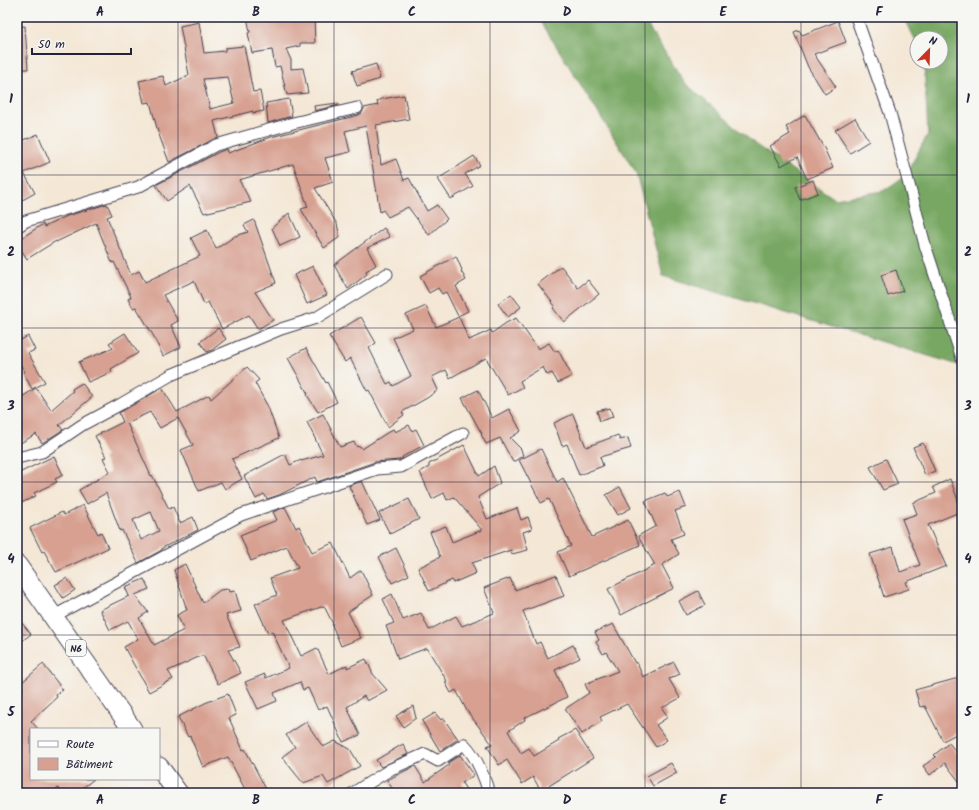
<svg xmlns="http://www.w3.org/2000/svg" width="979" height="810" font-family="Kalam,sans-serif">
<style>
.forest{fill:#77a762;stroke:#4c644e}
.building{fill:#d7a091;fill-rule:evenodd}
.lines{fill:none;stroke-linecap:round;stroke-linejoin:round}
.minor-casing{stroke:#424052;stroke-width:13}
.trunk-casing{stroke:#424052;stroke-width:21}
.minor{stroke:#fff;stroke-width:11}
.trunk{stroke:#fff;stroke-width:19}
.grid{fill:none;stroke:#22223b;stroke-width:1;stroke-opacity:0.55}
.labels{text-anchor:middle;stroke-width:3;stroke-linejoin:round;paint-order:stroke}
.shield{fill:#f6f6f2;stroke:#626272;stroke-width:1}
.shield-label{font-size:10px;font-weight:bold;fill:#22223b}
.neatline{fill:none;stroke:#22223b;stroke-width:1.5}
.grid-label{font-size:13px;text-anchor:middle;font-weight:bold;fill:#22223b}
</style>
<rect width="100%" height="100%" fill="#f6f6f2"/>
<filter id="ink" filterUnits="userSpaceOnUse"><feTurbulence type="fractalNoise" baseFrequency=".025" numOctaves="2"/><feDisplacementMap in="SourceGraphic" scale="8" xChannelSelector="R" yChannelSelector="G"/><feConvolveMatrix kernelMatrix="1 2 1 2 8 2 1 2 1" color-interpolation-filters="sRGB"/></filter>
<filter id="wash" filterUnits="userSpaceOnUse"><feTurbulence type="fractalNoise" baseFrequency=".012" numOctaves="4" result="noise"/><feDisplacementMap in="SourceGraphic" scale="16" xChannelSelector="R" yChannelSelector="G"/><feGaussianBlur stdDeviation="0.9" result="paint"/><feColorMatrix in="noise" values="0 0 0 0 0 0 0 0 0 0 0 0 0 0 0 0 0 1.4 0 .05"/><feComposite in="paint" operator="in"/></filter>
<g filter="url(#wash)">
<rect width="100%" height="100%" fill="#f4e7d5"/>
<path class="forest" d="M 538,17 L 642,17 L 685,83 L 756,145 L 835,199 L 883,191 L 905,176 L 928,134 L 924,62 L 941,62 L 941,38 L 917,38 L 917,43 L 904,17 L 962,17 L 962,366 L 663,276 L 636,173 Z"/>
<g id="blocks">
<path class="building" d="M 247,17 L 314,17 L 315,43 L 300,43 L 300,46 L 286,49 L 291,60 L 291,69 L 303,68 L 308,93 L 287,95 L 280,66 L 275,67 L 272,50 L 252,53 L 248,33 L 250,32 Z
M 838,21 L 846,42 L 814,54 L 836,87 L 825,94 L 808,67 L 794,32 L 799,30 L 802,35 Z
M 199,22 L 204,53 L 225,51 L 225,48 L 244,46 L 253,92 L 260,91 L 264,111 L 253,113 L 253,111 L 214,121 L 218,137 L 169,162 L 158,132 L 150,102 L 144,103 L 139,81 L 163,76 L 166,86 L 189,75 L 180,26 ZM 228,77 L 234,103 L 210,109 L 203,79 Z
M 25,26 L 28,69 L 17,69 L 17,27 Z
M 376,64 L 380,79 L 357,86 L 352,71 Z
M 404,95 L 409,119 L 376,125 L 381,165 L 396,159 L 404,180 L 409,178 L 427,211 L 437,205 L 447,219 L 429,235 L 408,207 L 388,217 L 383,210 L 380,212 L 366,126 L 345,131 L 350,152 L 325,158 L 333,182 L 315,188 L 337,224 L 340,237 L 324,248 L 301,209 L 308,207 L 293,164 L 239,180 L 251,202 L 204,213 L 190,186 L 167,201 L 156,185 L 219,152 L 227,149 L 228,153 L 271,137 L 359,115 L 362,113 L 364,108 L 378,105 L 377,101 L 382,99 Z
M 289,99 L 292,116 L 268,123 L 266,103 Z
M 338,103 L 339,105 L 315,111 L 314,106 Z
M 805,115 L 824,148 L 833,168 L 807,179 L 797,157 L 781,166 L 770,146 L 790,134 L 786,127 Z
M 855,118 L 869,141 L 850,153 L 835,130 Z
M 38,134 L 50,162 L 24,173 L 35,193 L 17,203 L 17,143 Z
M 474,156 L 480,165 L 465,174 L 473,186 L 451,199 L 438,179 Z
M 813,180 L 818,193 L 800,200 L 795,187 Z
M 107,204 L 112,215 L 107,217 L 131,275 L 139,271 L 145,282 L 200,256 L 191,238 L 207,230 L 216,249 L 235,236 L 248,232 L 244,225 L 254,220 L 276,283 L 255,292 L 273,320 L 258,329 L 249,315 L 222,329 L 208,302 L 204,304 L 194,281 L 163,295 L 178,321 L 171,325 L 181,347 L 163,356 L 153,335 L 136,307 L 133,308 L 128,299 L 131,297 L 114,262 L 112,263 L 96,223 L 56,242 L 56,241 L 27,259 L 17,243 L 17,241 L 43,224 L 44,227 L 67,216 Z
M 289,213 L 300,237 L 280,246 L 272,228 Z
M 384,228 L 390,237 L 367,248 L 376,265 L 366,271 L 367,274 L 348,289 L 334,265 Z
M 456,256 L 462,270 L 461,271 L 466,280 L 456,286 L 468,311 L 458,316 L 446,292 L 442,294 L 438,288 L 429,293 L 420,276 Z
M 313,266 L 327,295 L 307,304 L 294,275 Z
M 561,266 L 578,288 L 588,280 L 599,294 L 564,322 L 553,308 L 555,306 L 538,284 Z
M 896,270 L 903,291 L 888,296 L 881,275 Z
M 511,294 L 521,307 L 508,317 L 498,304 Z
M 426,306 L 436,327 L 459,317 L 469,340 L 491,330 L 492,333 L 506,323 L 516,318 L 538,349 L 549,343 L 555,352 L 558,350 L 572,376 L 558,383 L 552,373 L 547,375 L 543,367 L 520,381 L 523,387 L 508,395 L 486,358 L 450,378 L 446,370 L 432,377 L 438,390 L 427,398 L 402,412 L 404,415 L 388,427 L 369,390 L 367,391 L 350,358 L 345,362 L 329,336 L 361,317 L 376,343 L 369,348 L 387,384 L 391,382 L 393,386 L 411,376 L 393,338 L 413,329 L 406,315 Z
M 218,328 L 226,339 L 212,350 L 207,352 L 200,342 Z
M 125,333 L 138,353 L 111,369 L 112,372 L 88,382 L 79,362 L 113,348 L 109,343 Z
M 17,334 L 21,340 L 28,336 L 35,350 L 28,353 L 45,382 L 32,389 L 23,372 L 25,372 L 17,359 Z
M 306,348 L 326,383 L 327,382 L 337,402 L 318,412 L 307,395 L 308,394 L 288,358 Z
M 247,367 L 259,380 L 255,383 L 268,407 L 279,438 L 232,459 L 242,479 L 225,489 L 221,482 L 199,491 L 181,450 L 193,445 L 178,418 L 160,428 L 150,412 L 127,423 L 151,476 L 152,475 L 169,509 L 173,507 L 180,523 L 193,517 L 198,530 L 162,548 L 162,550 L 138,563 L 122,530 L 120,531 L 106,493 L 87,504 L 79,490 L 110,472 L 103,458 L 106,457 L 95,436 L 123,422 L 119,413 L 162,388 L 177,412 L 209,395 L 211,399 ZM 151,512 L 159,531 L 141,540 L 133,520 Z
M 82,383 L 92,397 L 59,425 L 63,430 L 42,443 L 36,434 L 17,445 L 17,400 L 36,388 L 51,410 L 73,391 L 72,389 Z
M 478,390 L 492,418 L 509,409 L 521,431 L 510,438 L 521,449 L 523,456 L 513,462 L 500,438 L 486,444 L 481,434 L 482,434 L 462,398 Z
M 610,408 L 613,417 L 600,421 L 597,411 Z
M 323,414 L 340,447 L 354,442 L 357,447 L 360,446 L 362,449 L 393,429 L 395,432 L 409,425 L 412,431 L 416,429 L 424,445 L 402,457 L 403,458 L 399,460 L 375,462 L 317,482 L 315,477 L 279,495 L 267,499 L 264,494 L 256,499 L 244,476 L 285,454 L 290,465 L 301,460 L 301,461 L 323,455 L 307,422 Z
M 573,414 L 586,447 L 618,435 L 620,440 L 628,438 L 631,448 L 600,457 L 603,466 L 579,475 L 567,444 L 562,446 L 554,423 Z
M 923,443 L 935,471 L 925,475 L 913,447 Z
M 464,445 L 479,476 L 494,466 L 500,483 L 478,497 L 487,519 L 517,508 L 521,520 L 528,517 L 532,529 L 523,532 L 528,550 L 512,554 L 511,550 L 472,563 L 476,573 L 453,583 L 452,580 L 429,591 L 418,568 L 440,557 L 430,532 L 446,526 L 452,542 L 482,530 L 454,497 L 447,500 L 444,493 L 432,499 L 420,472 L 429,467 L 429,464 Z
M 541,449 L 557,482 L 563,478 L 592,537 L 628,520 L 640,545 L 569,576 L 558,552 L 571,546 L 549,499 L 541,503 L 519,460 Z
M 54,456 L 63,475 L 55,479 L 57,482 L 34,493 L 36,496 L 17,505 L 17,474 Z
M 886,459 L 898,484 L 883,490 L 870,467 Z
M 950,479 L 962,511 L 928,525 L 946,566 L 906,582 L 909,589 L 884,597 L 870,554 L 893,547 L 900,572 L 920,565 L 902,519 L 917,514 L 913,503 L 936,493 L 933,487 Z
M 362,481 L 380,520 L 367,525 L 349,486 Z
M 620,487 L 631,508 L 618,515 L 606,495 Z
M 680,492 L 686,507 L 675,511 L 684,534 L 671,539 L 679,554 L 662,565 L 674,588 L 621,615 L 608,589 L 655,565 L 638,536 L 656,526 L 645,501 L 665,493 L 667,497 Z
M 409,499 L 419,519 L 390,534 L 379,513 Z
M 83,505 L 98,534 L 101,532 L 108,548 L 56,572 L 44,551 L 42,552 L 30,528 L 62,512 L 64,515 Z
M 285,507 L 296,528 L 299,526 L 312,552 L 333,543 L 350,578 L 361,570 L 373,595 L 348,612 L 361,638 L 341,646 L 332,625 L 333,624 L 324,606 L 284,620 L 301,656 L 317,648 L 329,674 L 347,665 L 347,668 L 366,659 L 373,674 L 387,690 L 367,701 L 364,696 L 347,707 L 360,735 L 343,742 L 327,706 L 318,710 L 308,688 L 303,690 L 300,682 L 274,693 L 277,701 L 258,709 L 245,682 L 265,674 L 266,678 L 289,668 L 272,631 L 268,633 L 255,604 L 277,595 L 270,578 L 298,568 L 287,546 L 251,561 L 240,535 L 277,520 L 273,512 Z
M 396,548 L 409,575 L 392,583 L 379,557 Z
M 185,564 L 203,603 L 220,590 L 228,589 L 229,592 L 235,591 L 241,611 L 226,615 L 240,647 L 228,650 L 241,673 L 218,684 L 203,655 L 168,671 L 173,679 L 149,692 L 124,647 L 138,639 L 128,621 L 110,630 L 100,610 L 129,596 L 125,587 L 144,579 L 149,589 L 135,595 L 148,612 L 139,618 L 154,645 L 184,630 L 177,615 L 187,610 L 174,570 Z
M 556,575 L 564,596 L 523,611 L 536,644 L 540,642 L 548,658 L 573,645 L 580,658 L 555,670 L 567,697 L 524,718 L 525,720 L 508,731 L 521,753 L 529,748 L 534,756 L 559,741 L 558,739 L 575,730 L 593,758 L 541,791 L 533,777 L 522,784 L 507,760 L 499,765 L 487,746 L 492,744 L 467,711 L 456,690 L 451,693 L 445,682 L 447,681 L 427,648 L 398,659 L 386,626 L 394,623 L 383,599 L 392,594 L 403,620 L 421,613 L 429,630 L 456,616 L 462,626 L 494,613 L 484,588 L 510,578 L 515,590 Z
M 67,578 L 75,590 L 63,598 L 55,585 Z
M 698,591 L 705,605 L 686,615 L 679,601 Z
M 17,617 L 31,634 L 17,645 Z
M 613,624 L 635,663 L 637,663 L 643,677 L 674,662 L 680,674 L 669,679 L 680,698 L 662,708 L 668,717 L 656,725 L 667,740 L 656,747 L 627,704 L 600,717 L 602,721 L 582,734 L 565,709 L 589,693 L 585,684 L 618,671 L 606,652 L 603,654 L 596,642 L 599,640 L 595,632 Z
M 43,664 L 63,690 L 56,695 L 57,697 L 31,721 L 38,729 L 31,729 L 31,779 L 94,779 L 76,793 L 62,793 L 58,788 L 51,793 L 17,793 L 17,694 L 23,688 L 20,684 Z
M 962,677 L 962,731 L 943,741 L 925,706 L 920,707 L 915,690 Z
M 228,694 L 236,715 L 229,718 L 243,750 L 245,749 L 268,793 L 247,793 L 228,757 L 203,767 L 190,736 L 188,737 L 178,717 L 205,703 Z
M 413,706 L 416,718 L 403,727 L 396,716 Z
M 435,713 L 441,720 L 443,718 L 458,739 L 440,751 L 422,721 Z
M 306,722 L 323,747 L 335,741 L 350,749 L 360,766 L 328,784 L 323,776 L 303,783 L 282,757 L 295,747 L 286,735 Z
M 949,743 L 962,759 L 962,785 L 945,763 L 930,775 L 923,766 L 936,757 L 934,755 Z
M 403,744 L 408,754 L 381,767 L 376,760 Z
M 460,755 L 474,775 L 462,783 L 468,793 L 395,793 L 387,780 L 415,766 L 425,782 L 449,765 L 448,763 Z
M 671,763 L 677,773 L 653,786 L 647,776 Z"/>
</g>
</g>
<g filter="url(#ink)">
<use href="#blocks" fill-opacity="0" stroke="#424052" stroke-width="1"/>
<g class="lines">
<defs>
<path id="minor" d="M 856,17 L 890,113 L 925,245 L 962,358
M 17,227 L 26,221 L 138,187 L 216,145 L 293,123 L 357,108
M 17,458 L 42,452 L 82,425 L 121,404 L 171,375 L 281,329 L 316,318 L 387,274
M 54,616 L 241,515 L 377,469 L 401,467 L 463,433
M 353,793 L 391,769 L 425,754 L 438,761 L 464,744 C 477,757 484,776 489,793"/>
<path id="trunk" d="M 17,565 L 132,729
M 159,767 L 178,793"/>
</defs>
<use href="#minor" class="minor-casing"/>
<use href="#trunk" class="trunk-casing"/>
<use href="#minor" class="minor"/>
<use href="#trunk" class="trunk"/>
</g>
</g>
<path class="grid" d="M 178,17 L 178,793M 334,17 L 334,793M 490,17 L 490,793M 645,17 L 645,793M 801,17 L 801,793M 17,175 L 962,175M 17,328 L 962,328M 17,482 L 962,482M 17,635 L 962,635"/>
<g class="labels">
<rect class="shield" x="66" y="640" width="20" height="16" rx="3"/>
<g class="shield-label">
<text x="76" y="652">N6</text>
</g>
</g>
<rect width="979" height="810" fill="none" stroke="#f6f6f2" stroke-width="44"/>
<rect x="30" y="728" width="130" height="52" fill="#f6f6f2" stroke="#a1a1a9"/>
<rect x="38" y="741" width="20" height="6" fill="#ffffff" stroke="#a1a1a9"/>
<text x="66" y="748" font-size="12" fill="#22223b">Route</text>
<rect x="38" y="758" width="20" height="12" fill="#d7a091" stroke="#a1a1a9"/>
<text x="66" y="768" font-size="12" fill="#22223b">Bâtiment</text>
<g transform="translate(929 50) rotate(23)"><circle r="19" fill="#f6f6f2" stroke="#a1a1a9"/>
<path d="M0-3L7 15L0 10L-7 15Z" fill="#c8321e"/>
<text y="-6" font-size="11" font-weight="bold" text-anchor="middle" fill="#22223b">N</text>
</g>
<path d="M32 48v6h99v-6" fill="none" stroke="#22223b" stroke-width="2"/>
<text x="38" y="48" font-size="12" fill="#22223b" stroke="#f6f6f2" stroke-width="3" paint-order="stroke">50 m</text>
<rect x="22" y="22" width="935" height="766" class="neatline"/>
<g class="grid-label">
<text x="100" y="16">A</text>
<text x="256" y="16">B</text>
<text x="412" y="16">C</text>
<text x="567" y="16">D</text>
<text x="723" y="16">E</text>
<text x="879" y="16">F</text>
<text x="11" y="103">1</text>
<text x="968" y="103">1</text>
<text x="11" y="256">2</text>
<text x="968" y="256">2</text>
<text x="11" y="410">3</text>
<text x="968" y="410">3</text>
<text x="11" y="563">4</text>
<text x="968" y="563">4</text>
<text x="11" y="716">5</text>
<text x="968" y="716">5</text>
<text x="100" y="804">A</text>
<text x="256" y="804">B</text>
<text x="412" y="804">C</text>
<text x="567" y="804">D</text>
<text x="723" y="804">E</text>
<text x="879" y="804">F</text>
</g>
</svg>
